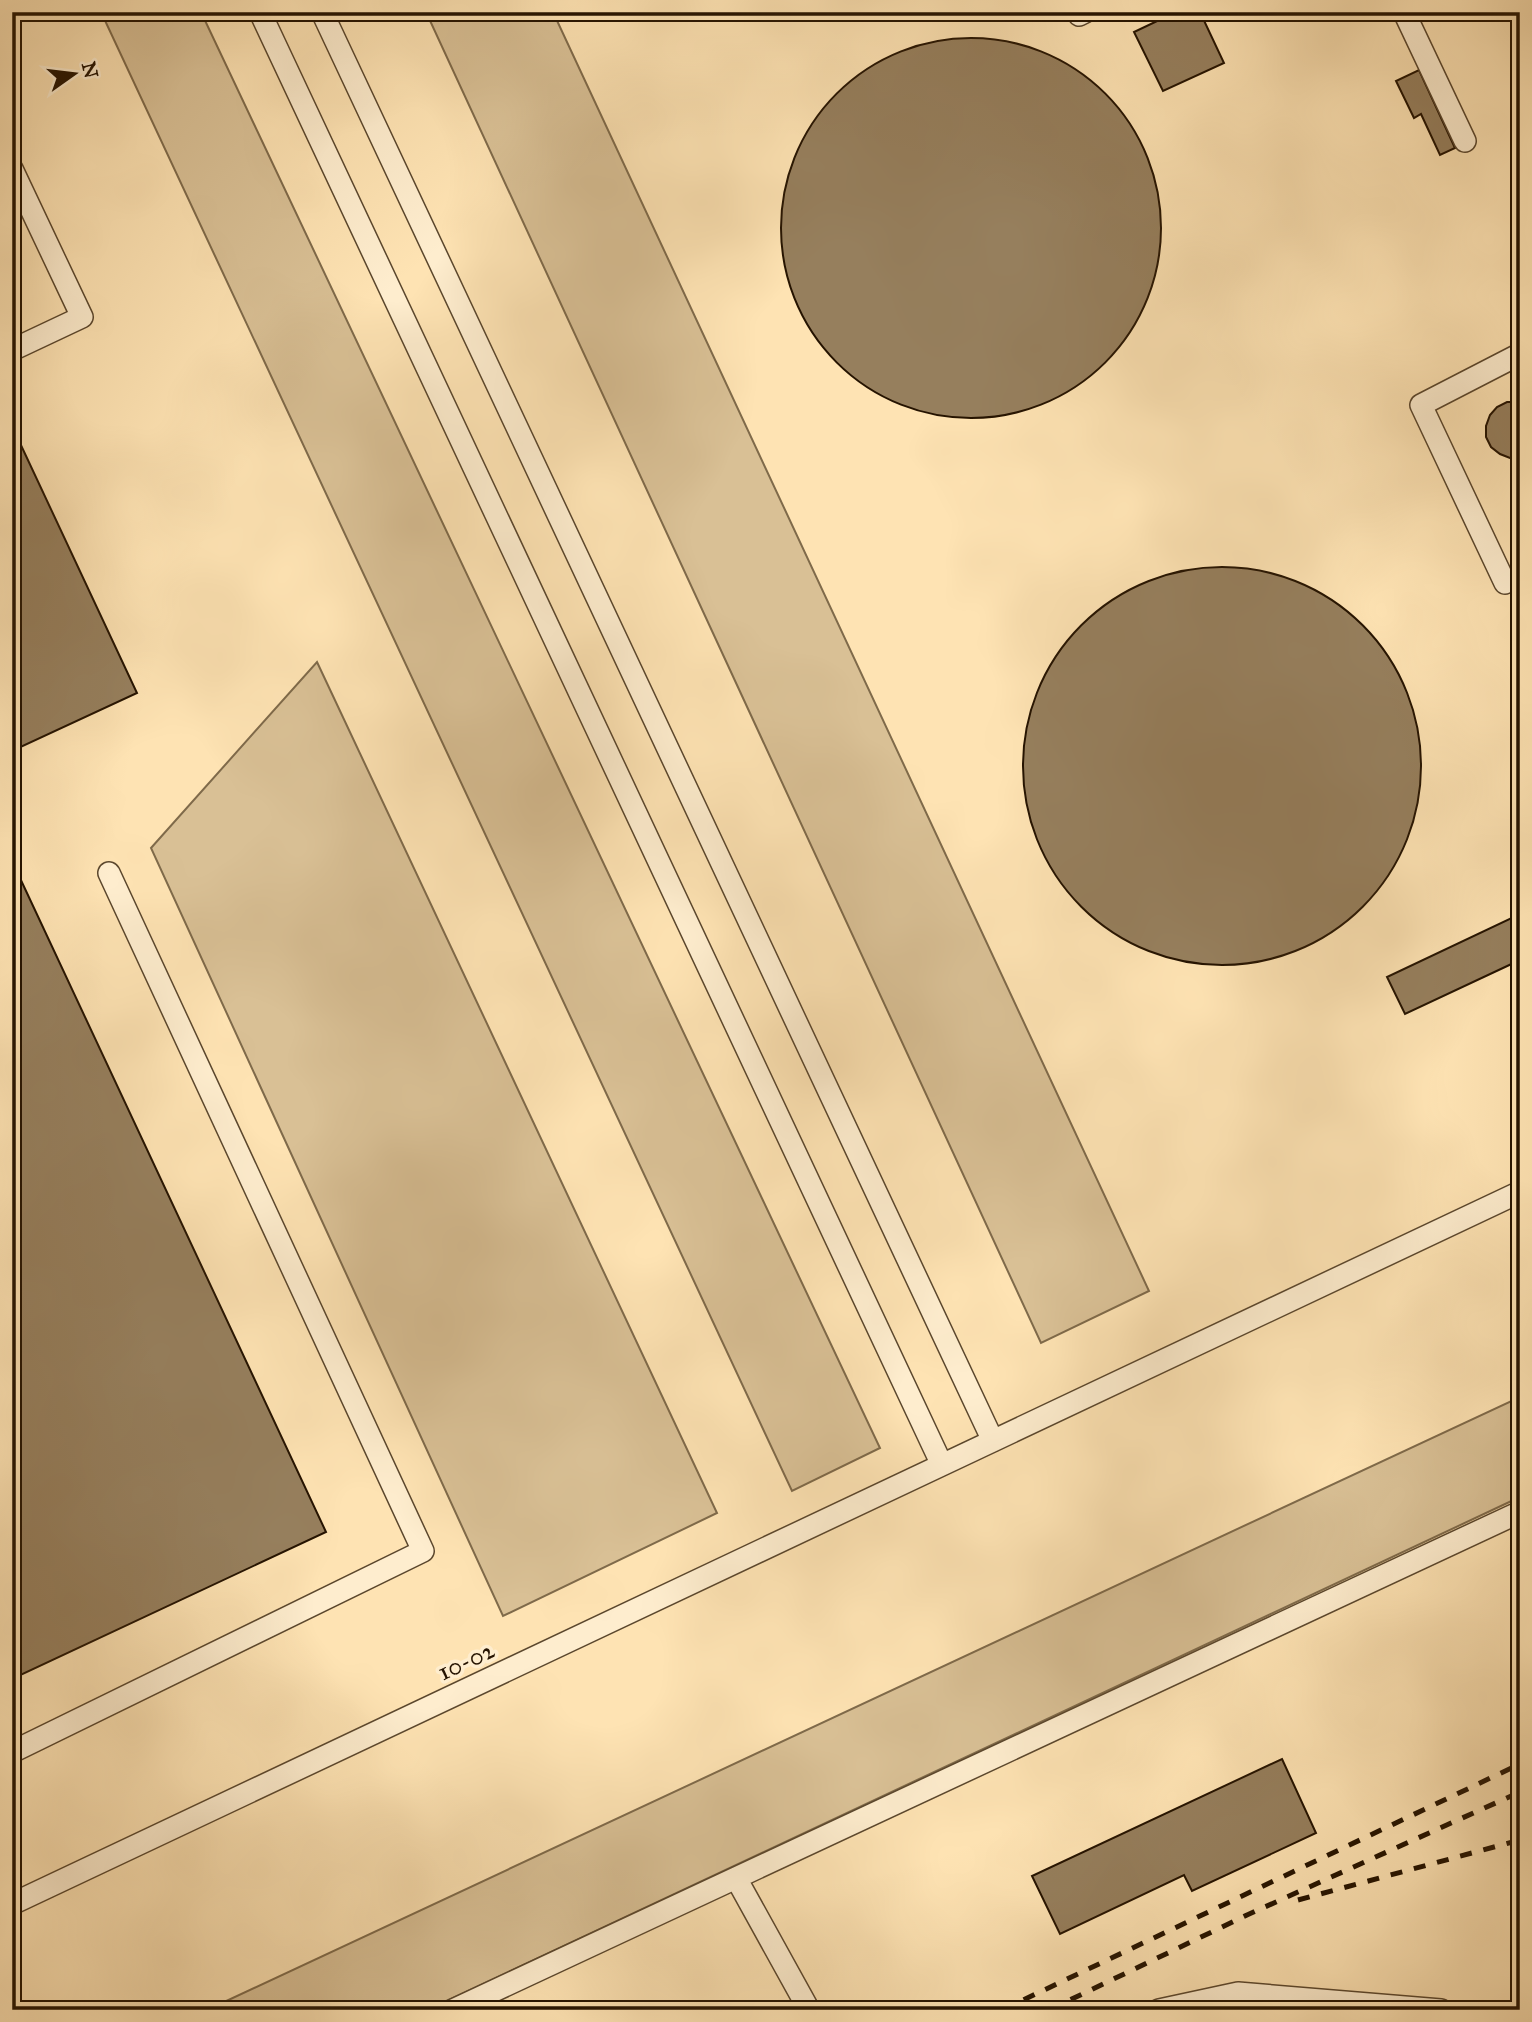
<svg xmlns="http://www.w3.org/2000/svg" width="1532" height="2022" font-family="'IM FELL Great Primer',serif">
<style>
.green{fill:#d9c095;stroke:#7f6a4a;stroke-width:2}
.building{fill:#967f5d;stroke:#251300;stroke-width:2}
.lines{fill:none;stroke-linecap:round;stroke-linejoin:round}
.service-casing{stroke:#5b472d;stroke-width:24}
.service{stroke:#feedce;stroke-width:21}
.rail{stroke:#251300;stroke-width:5;stroke-dasharray:12 12;stroke-linecap:butt}
.labels{text-anchor:middle;stroke-width:7;stroke-linejoin:round;paint-order:stroke}
.street-label{font-size:24px;fill:#251300;stroke:#feedce}
</style>
<rect width="100%" height="100%" fill="#fee3b3"/>
<filter id="stains"><feTurbulence type="fractalNoise" baseFrequency=".00286" numOctaves="4"/><feColorMatrix values="0 0 0 0 .2 0 0 0 0 .09 0 0 0 0 .02 0 0 0 .5 -.17"/></filter>
<radialGradient id="worn" r=".72"><stop offset=".6" stop-color="#630" stop-opacity="0"/><stop offset="1" stop-color="#630" stop-opacity=".3"/></radialGradient>
<path class="green" d="M 101,12 L 201,12 L 880,1448 L 792,1491 Z
M 426,12 L 553,12 L 1149,1291 L 1041,1343 Z
M 317,662 L 717,1513 L 503,1616 L 151,848 Z
M 1520,1397 L 1520,1497 L 427,2010 L 207,2010 Z"/>
<path class="building" d="M 1176,12 L 1200,12 L 1224,63 L 1163,91 L 1134,32 Z
M 1507,12 L 1520,12 L 1520,40 Z
M781 228a190 190 0 1 1 380 0a190 190 0 1 1-380 0Z
M 1419,70 L 1455,148 L 1440,155 L 1421,114 L 1414,118 L 1396,81 Z
M 1507,402 L 1520,402 L 1520,458 L 1510,458 L 1500,454 L 1491,447 L 1486,437 L 1486,426 L 1490,415 L 1497,407 Z
M 12,426 L 137,693 L 12,751 Z
M1023 766a199 199 0 1 1 398 0a199 199 0 1 1-398 0Z
M 12,861 L 326,1532 L 12,1679 Z
M 1520,914 L 1520,960 L 1405,1014 L 1387,977 Z
M 1282,1759 L 1316,1833 L 1192,1891 L 1184,1875 L 1060,1934 L 1032,1876 Z"/>
<g class="lines">
<defs>
<path id="service" d="M 260,12 L 942,1465
M 322,12 L 993,1441
M 1404,12 L 1465,141
M 1079,15 L 1085,12
M 12,169 L 82,317 L 12,350
M 1505,583 L 1421,405 L 1520,354
M 12,1752 L 423,1551 L 109,873
M 736,1878 L 809,2010
M 12,1904 L 1520,1192
M 453,2010 L 1520,1512
M 1159,2010 L 1238,1993 L 1441,2010"/>
</defs>
<use href="#service" class="service-casing"/>
<use href="#service" class="service"/>
<path class="rail" d="M 1298,1900 L 1520,1840
M 1002,2010 L 1520,1764
M 1049,2010 L 1247,1915 L 1520,1792"/>
</g>
<g class="labels">
<g class="street-label">
<text transform="translate(466 1661) rotate(-25)" y="8">10-02</text>
</g>
</g>
<rect width="1532" height="2022" fill="none" stroke="#fee3b3" stroke-width="42"/>
<rect x="14" y="14" width="1504" height="1994" fill="none" stroke="#251300" stroke-width="3.5"/>
<rect x="21" y="21" width="1490" height="1980" fill="none" stroke="#251300" stroke-width="2"/>
<g transform="translate(74 74) rotate(76)" stroke="#feedce" stroke-width="5" paint-order="stroke">
<path d="M0-5L12 26L0 18L-12 26Z" fill="#251300"/>
<text y="-10" font-size="19" font-weight="bold" text-anchor="middle" fill="#251300">N</text>
</g>
<rect width="100%" height="100%" filter="url(#stains)"/>
<rect width="100%" height="100%" fill="url(#worn)"/>
</svg>
